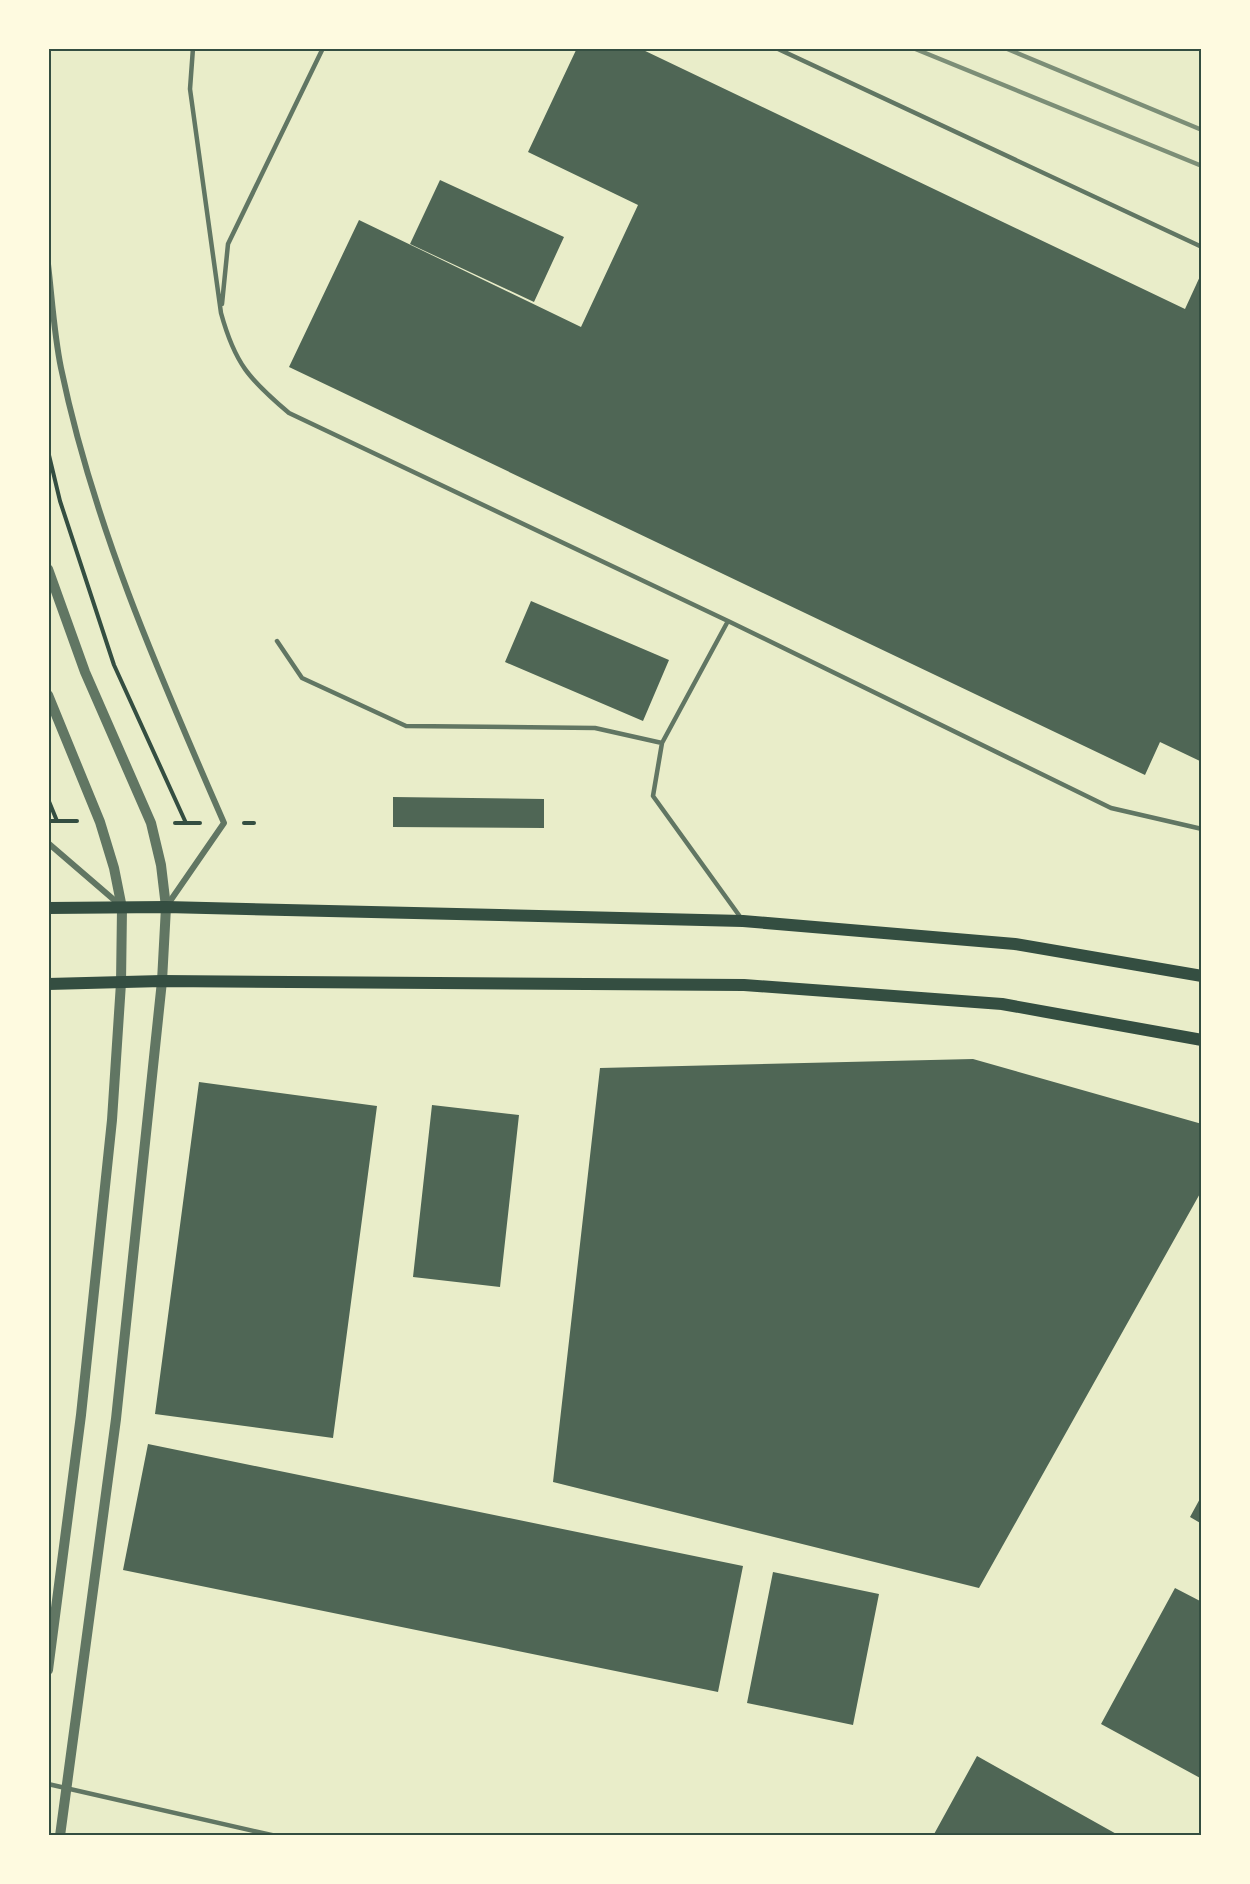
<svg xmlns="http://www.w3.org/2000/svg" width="1250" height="1884" font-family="Spectral,serif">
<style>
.building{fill:#4f6655}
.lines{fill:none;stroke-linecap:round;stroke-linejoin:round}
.path{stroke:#344e41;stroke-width:4}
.service{stroke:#617663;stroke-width:4.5}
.minor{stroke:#617663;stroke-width:6}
.tertiary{stroke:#617663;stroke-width:10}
.secondary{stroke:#344e41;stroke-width:12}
.rail{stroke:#7c8e77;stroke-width:4.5}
.neatline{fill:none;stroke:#344e41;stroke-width:2}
</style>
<rect width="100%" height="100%" fill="#e9edc9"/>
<path class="building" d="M 577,48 L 639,48 L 1185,309 L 1202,272 L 1202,762 L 1160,742 L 1145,775 L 289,367 L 359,220 L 581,327 L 638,205 L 528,152 Z
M 440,180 L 564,237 L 534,302 L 410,244 Z
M 531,601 L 669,660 L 643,721 L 505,662 Z
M 393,797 L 544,799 L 544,828 L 393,827 Z
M 973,1059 L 1202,1124 L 1202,1190 L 979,1588 L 553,1482 L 600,1068 Z
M 199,1082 L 377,1106 L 333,1438 L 155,1414 Z
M 432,1105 L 519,1115 L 500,1287 L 413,1277 Z
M 148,1444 L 743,1566 L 718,1692 L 123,1570 Z
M 1202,1495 L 1202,1524 L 1190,1517 Z
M 773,1572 L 879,1594 L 853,1725 L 747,1703 Z
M 1175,1588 L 1202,1602 L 1202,1779 L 1101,1724 Z
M 977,1756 L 1120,1836 L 933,1836 Z"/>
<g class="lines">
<path class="path" d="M 48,451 L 60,501 L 114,665 L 186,823
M 48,799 L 57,821
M 49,821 L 77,821
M 175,823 L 200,823
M 244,823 L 254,823"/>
<path class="service" d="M 193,48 L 190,89 L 221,313 C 235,364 249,379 289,413 L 728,621 L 1111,808 L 1202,829
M 776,48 L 1202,247
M 222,304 L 228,244 L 323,48
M 728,621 L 662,743 L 653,796 L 741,918
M 277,641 L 302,678 L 406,726 L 595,728 L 662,743
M 48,1784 L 276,1836"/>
<path class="minor" d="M 48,264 C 52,298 54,334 61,368 C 94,527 160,676 224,823 L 166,907
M 48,843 L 120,905"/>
<path class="tertiary" d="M 48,569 L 85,672 L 151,823 L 161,865 L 166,907 L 162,981 L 116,1419 L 60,1836
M 48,695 L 100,822 L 114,868 L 122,908 L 121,983 L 112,1120 L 81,1415 L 48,1670"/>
<path class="secondary" d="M 48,908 L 166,907 L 743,921 L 1015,944 L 1202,976
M 48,984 L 162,981 L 744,985 L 1002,1004 L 1202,1040"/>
<path class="rail" d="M 913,48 L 1202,166
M 1005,48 L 1202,130"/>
</g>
<rect width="1250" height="1884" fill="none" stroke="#fefae0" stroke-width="99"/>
<rect x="50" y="50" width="1150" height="1784" class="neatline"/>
</svg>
